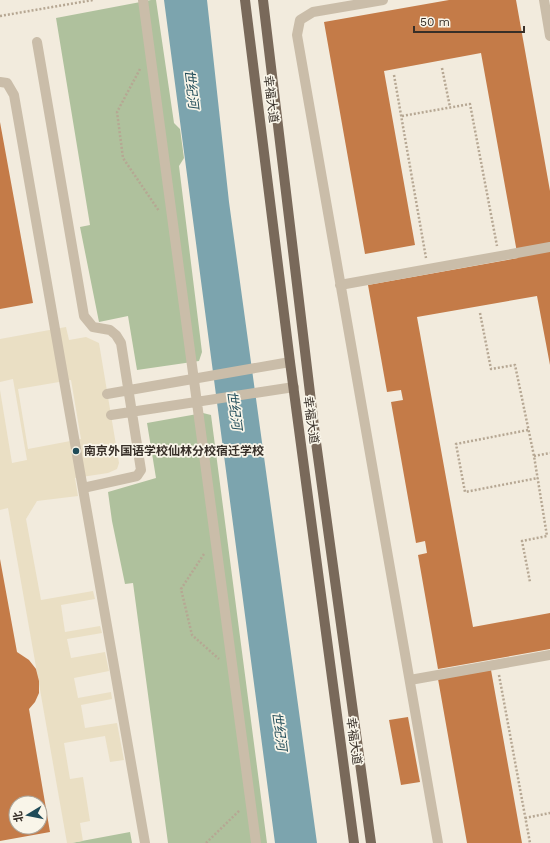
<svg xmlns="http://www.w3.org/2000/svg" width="550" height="843" font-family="'Work Sans','Noto Sans SC',sans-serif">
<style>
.green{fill:#afc19d}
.plaza{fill:#eadfc4;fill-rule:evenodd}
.water{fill:#7ca4ae}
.building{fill:#c47b48;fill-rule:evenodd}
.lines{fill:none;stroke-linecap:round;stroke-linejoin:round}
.path{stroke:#b6a793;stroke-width:2.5;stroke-dasharray:2 2;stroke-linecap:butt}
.minor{stroke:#cabda9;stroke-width:10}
.major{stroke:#79695a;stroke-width:10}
.poi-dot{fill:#1f4b58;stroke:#f9f5e9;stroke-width:1.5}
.labels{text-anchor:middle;stroke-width:3.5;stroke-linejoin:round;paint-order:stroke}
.street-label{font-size:12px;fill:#372f28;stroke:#f9f5e9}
.poi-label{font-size:12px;font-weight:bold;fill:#372f28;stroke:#f9f5e9;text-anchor:start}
.water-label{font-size:13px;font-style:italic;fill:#1f4b58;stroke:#f9f5e9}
</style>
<rect width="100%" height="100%" fill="#f2ebdd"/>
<path class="green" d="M 151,0 L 156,0 L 174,123 L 180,129 L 184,158 L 179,166 L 202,352 L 199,361 L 137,370 L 128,316 L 99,322 L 80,227 L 90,225 L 56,18 Z
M 203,413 L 211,415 L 267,843 L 168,843 L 133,583 L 125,584 L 112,521 L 108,492 L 156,478 L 147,423 Z
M 130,832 L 132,843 L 71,843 Z"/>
<path class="plaza" d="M 66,327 L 69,340 L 86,337 L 99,343 L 119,463 L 117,469 L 108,473 L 75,478 L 78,496 L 37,501 L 26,519 L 41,600 L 93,591 L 95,599 L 61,605 L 65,632 L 100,626 L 102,633 L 67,639 L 71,658 L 105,652 L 109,671 L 74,678 L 78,698 L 111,692 L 112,699 L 81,705 L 85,728 L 117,723 L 124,760 L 110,762 L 105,736 L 64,743 L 70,779 L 83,777 L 90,821 L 80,823 L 83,841 L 71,843 L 67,843 L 8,508 L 0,510 L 0,390 L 12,463 L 27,460 L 13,379 L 0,382 L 0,339 ZM 71,380 L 81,439 L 28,449 L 18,389 Z"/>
<path class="water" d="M 164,0 L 207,0 L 229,202 L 317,843 L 275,843 Z"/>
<path class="building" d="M 449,0 L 516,0 L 550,191 L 550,365 L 537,296 L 417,317 L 473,627 L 550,613 L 550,649 L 438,669 L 418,555 L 427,553 L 425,541 L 416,543 L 391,402 L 403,400 L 401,390 L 387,392 L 368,285 L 518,258 L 481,53 L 384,71 L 415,245 L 365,254 L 324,22 Z
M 0,122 L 33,303 L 0,309 Z
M 0,559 L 17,652 L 29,660 L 36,669 L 39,681 L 39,693 L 35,702 L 29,709 L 50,832 L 0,841 ZM 16,803 L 40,803 L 40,827 L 16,827 Z
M 491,670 L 522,843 L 467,843 L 438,679 Z
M 408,717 L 420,782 L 401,785 L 389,720 Z"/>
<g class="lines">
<path class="path" d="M 0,16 L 93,0
M 442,68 L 450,107
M 140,69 L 117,112 L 123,158 L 159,211
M 394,75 L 426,258
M 402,116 L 470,104 L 497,246
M 480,313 L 491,369 L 515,365 L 534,456 L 547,536 L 522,541 L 530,582
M 528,430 L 456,444 L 465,492 L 538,478
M 534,456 L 550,453
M 204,554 L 181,589 L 192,635 L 219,659
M 499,675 L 530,843
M 525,818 L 550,813
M 206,843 L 240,810"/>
<path class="minor" d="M 143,0 L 256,843
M 383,0 L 313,12 L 300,20 L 297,35 L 438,843
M 544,0 L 550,36
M 37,42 L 84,316 L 93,327 L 110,330 L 116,335 L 121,343 L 141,470 L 137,476 L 83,488
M 0,82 L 7,83 L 14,95 L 145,843
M 340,285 L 550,247
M 107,394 L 290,362
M 111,415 L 294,387
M 410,680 L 550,655"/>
<path class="major" d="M 245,0 L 290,362 L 354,843
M 263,0 L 315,435 L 371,843"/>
</g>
<circle class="poi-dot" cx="76" cy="451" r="4"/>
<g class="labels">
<g class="street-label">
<text transform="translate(271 99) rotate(83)" y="4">幸福大道</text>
<text transform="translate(311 420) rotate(82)" y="4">幸福大道</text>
<text transform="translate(354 741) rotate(82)" y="4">幸福大道</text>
</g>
<g class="poi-label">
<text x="84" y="455">南京外国语学校仙林分校宿迁学校</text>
</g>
<g class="water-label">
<text transform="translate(192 89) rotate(83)" y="5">世纪河</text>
<text transform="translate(235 410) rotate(82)" y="5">世纪河</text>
<text transform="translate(280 731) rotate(82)" y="5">世纪河</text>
</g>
</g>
<g transform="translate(28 815) rotate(260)"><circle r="19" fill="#f9f5e9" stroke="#aba69c"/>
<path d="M0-3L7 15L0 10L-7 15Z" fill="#1f4b58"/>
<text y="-6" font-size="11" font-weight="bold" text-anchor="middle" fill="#372f28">北</text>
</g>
<path d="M414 26v6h110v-6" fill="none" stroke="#372f28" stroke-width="2"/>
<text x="420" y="26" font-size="12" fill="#372f28" stroke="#f9f5e9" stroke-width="3" paint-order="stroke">50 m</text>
</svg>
